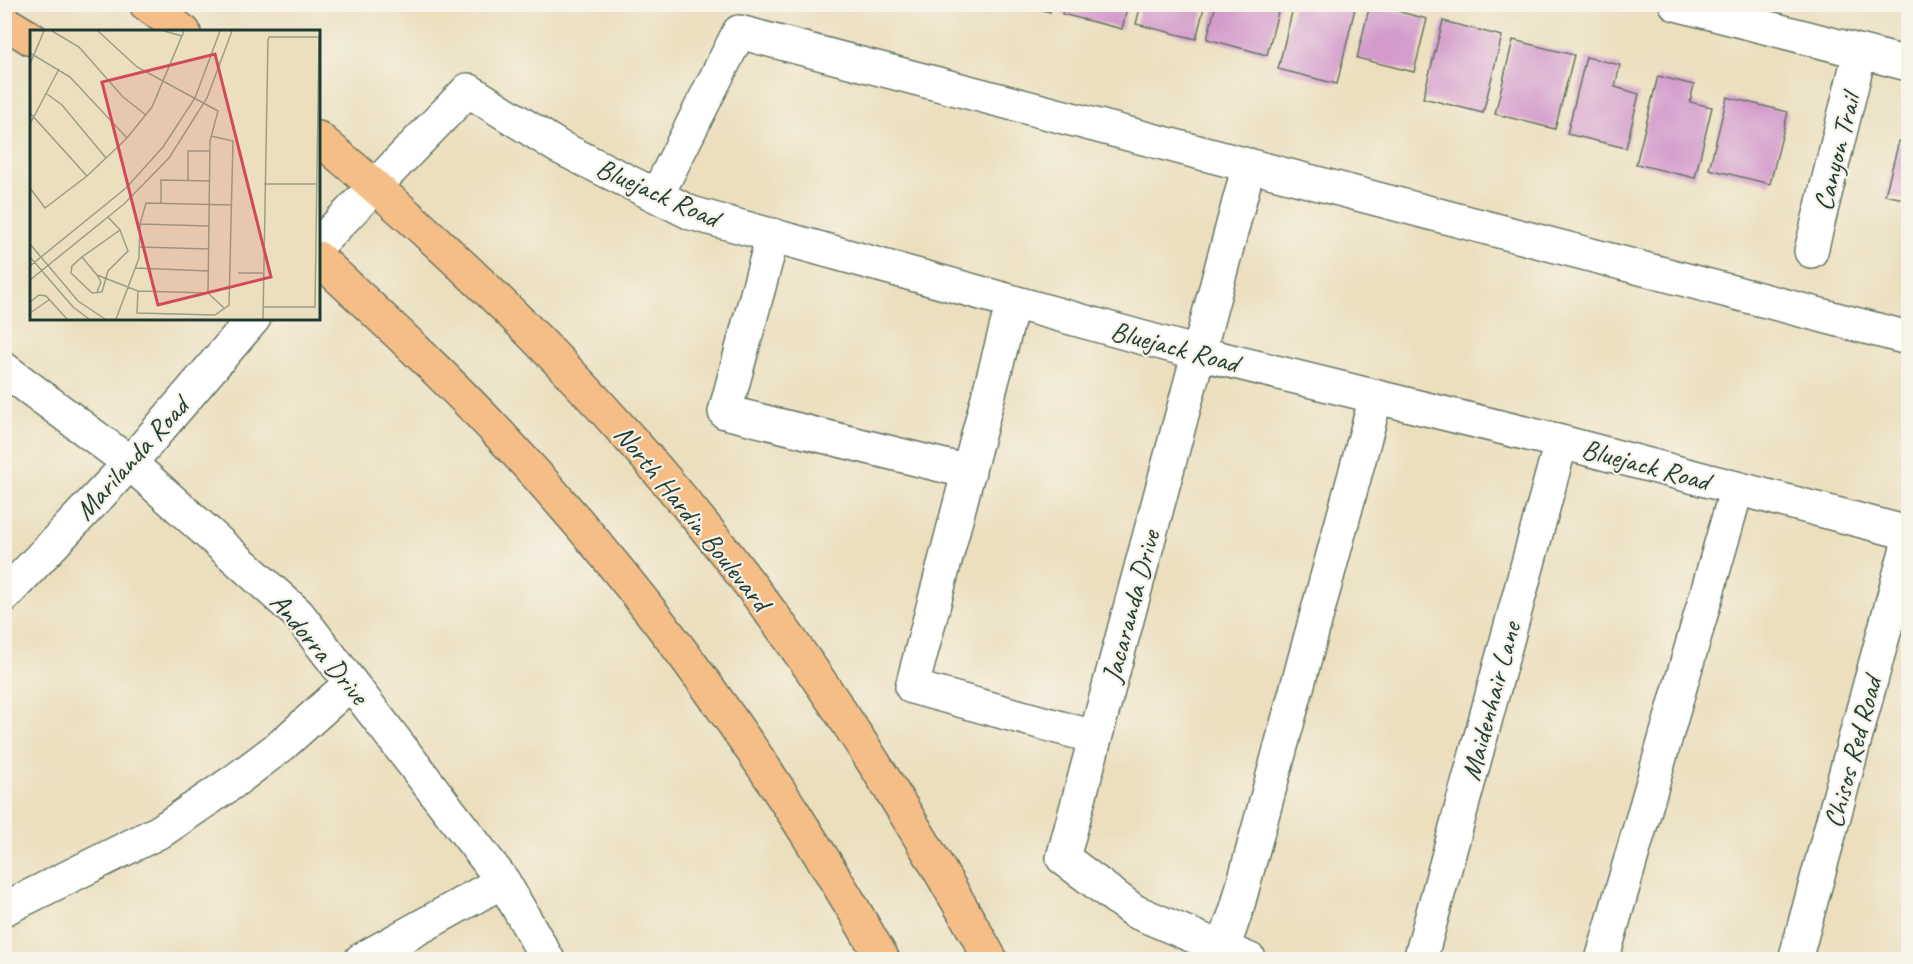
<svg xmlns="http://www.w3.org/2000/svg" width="1913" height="964" font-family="Caveat,sans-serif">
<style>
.building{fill:#d39acb}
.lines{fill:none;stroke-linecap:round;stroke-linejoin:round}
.minor-casing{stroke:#667664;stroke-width:36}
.major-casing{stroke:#667664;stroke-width:36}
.minor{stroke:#fff;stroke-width:33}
.major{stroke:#f6be87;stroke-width:33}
.labels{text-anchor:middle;stroke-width:4.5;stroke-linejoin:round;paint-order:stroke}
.street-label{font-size:28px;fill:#1f3d34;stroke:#f7f3e8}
.inset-road{fill:none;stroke:#999e87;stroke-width:1.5}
.view{fill:#d1495b;fill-opacity:0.15;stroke:#d1495b;stroke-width:3}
.inset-edge{fill:none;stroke:#1f3d34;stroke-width:3}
</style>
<rect width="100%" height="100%" fill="#f7f3e8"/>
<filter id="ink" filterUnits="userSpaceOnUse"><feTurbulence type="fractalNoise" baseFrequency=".0167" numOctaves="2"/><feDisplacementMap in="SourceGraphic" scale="12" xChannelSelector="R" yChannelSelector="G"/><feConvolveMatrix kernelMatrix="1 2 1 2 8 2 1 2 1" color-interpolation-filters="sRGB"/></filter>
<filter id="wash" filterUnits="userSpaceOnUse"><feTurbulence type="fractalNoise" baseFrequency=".008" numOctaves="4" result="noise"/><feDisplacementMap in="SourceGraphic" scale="24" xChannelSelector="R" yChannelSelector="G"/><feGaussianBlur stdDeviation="1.35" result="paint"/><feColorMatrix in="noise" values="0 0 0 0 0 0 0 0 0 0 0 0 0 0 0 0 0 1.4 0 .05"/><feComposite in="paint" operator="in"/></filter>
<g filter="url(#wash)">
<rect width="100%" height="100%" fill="#ebdfbe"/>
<g id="blocks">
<path class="building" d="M 1022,4 L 1052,4 L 1050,12 Z
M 1064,4 L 1128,4 L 1122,29 L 1062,14 Z
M 1141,4 L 1205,4 L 1196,39 L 1136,24 Z
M 1216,4 L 1280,4 L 1267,55 L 1207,39 Z
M 1294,4 L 1356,4 L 1337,84 L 1278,69 Z
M 1370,4 L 1427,19 L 1414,72 L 1357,58 Z
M 1443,21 L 1502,36 L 1483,113 L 1423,98 Z
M 1513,40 L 1574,55 L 1555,129 L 1495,114 Z
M 1586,57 L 1620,65 L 1615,87 L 1639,94 L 1626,148 L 1567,134 Z
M 1658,76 L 1694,85 L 1690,102 L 1712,107 L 1695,178 L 1636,164 Z
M 1727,97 L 1788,112 L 1770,184 L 1709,169 Z
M 1899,141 L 1908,144 L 1908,200 L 1885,195 Z"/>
</g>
</g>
<g filter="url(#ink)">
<use href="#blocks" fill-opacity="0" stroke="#667664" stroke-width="1.5"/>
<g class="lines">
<defs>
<path id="minor" d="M 1676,4 L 1908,64
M 1249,165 L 1063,858 L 1134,911 L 1250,960
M 657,195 L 739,32 L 1908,338
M 773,235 L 725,412 L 969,472
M 318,245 L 468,90 L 559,147 L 691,213 L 1198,353 L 1561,442 L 1908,533
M 1811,251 L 1860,52
M 1013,302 L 912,687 L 1094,737
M 4,369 L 130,463 L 298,614 L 503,881 L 548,960
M 4,596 L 130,463 L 254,318
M 4,909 L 161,831 L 233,782 L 282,745 L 351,683
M 1223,949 L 1237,908 L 1376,397
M 361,960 L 503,881
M 1420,960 L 1561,442
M 1602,960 L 1737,488
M 1795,960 L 1908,544"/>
<path id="major" d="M 146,4 L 184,32
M 4,22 L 32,39
M 318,138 C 502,291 670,466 807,663 C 874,758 934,858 991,960
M 318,258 C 380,316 442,373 500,435 C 649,594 776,772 883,960"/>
</defs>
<use href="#minor" class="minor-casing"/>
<use href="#major" class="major-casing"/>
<use href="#minor" class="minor"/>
<use href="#major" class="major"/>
</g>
</g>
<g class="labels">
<g class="street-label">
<text transform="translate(1836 152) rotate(-76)" y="10">Canyon Trail</text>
<text transform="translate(658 192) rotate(24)" y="10">Bluejack Road</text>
<text transform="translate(1175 346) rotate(15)" y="10">Bluejack Road</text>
<text transform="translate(131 458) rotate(-48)" y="10">Marilanda Road</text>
<text transform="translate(1646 464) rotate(15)" y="10">Bluejack Road</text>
<text transform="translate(693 517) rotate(51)" y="10">North Hardin Boulevard</text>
<text transform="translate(1130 606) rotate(-75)" y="10">Jacaranda Drive</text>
<text transform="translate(320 648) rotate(50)" y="10">Andorra Drive</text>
<text transform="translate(1490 701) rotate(-75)" y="10">Maidenhair Lane</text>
<text transform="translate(1852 752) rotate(-75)" y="10">Chisos Red Road</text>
</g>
</g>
<g transform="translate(30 30)">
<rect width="290" height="290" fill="#ebdfbe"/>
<path class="inset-road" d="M 22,1 L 49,17 L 93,67 L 116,85M 68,1 L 107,37 L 188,81 L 180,111 L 178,263M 134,1 L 152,6M 0,23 L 40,47 L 97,108M 0,34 L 14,1M 17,64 L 32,75 L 76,128M 0,83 L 57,146M 0,94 L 29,39M 158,151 L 158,121 L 180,121M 234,154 L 286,154M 0,158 L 15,178 L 57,146 L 97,108 L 122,77 L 154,1M 131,173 L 131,150 L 179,151M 78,187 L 90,200 L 52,227 L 67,245 L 108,261 L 178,263M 110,194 L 179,196M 0,214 L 48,271 L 75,289M 110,217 L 179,219M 0,227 L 43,277 L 59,289M 52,227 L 42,236 L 41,243 L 62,263 L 72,262 L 78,241 L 98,221 L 90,200M 0,236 L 96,158 L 133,117 L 165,68 L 190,1M 105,238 L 179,241M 208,243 L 233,243M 67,245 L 71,252 L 67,262M 0,250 L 94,174 L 139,128 L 177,68 L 202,1M 108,261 L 107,283 L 185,285 L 199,275 L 203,111 L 181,106M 178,263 L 195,279M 0,272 L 9,265 L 16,266 L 37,289M 0,283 L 19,270M 86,289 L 109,228 L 110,194 L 116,173 L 202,175M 233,289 L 238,10 L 239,7 L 289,7 L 285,277 L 233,277"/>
<path class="view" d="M 185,24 L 241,247 L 128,275 L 72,52 Z"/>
<rect width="290" height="290" class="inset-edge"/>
</g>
<rect width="1913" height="964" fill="none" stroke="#f7f3e8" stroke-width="24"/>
</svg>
